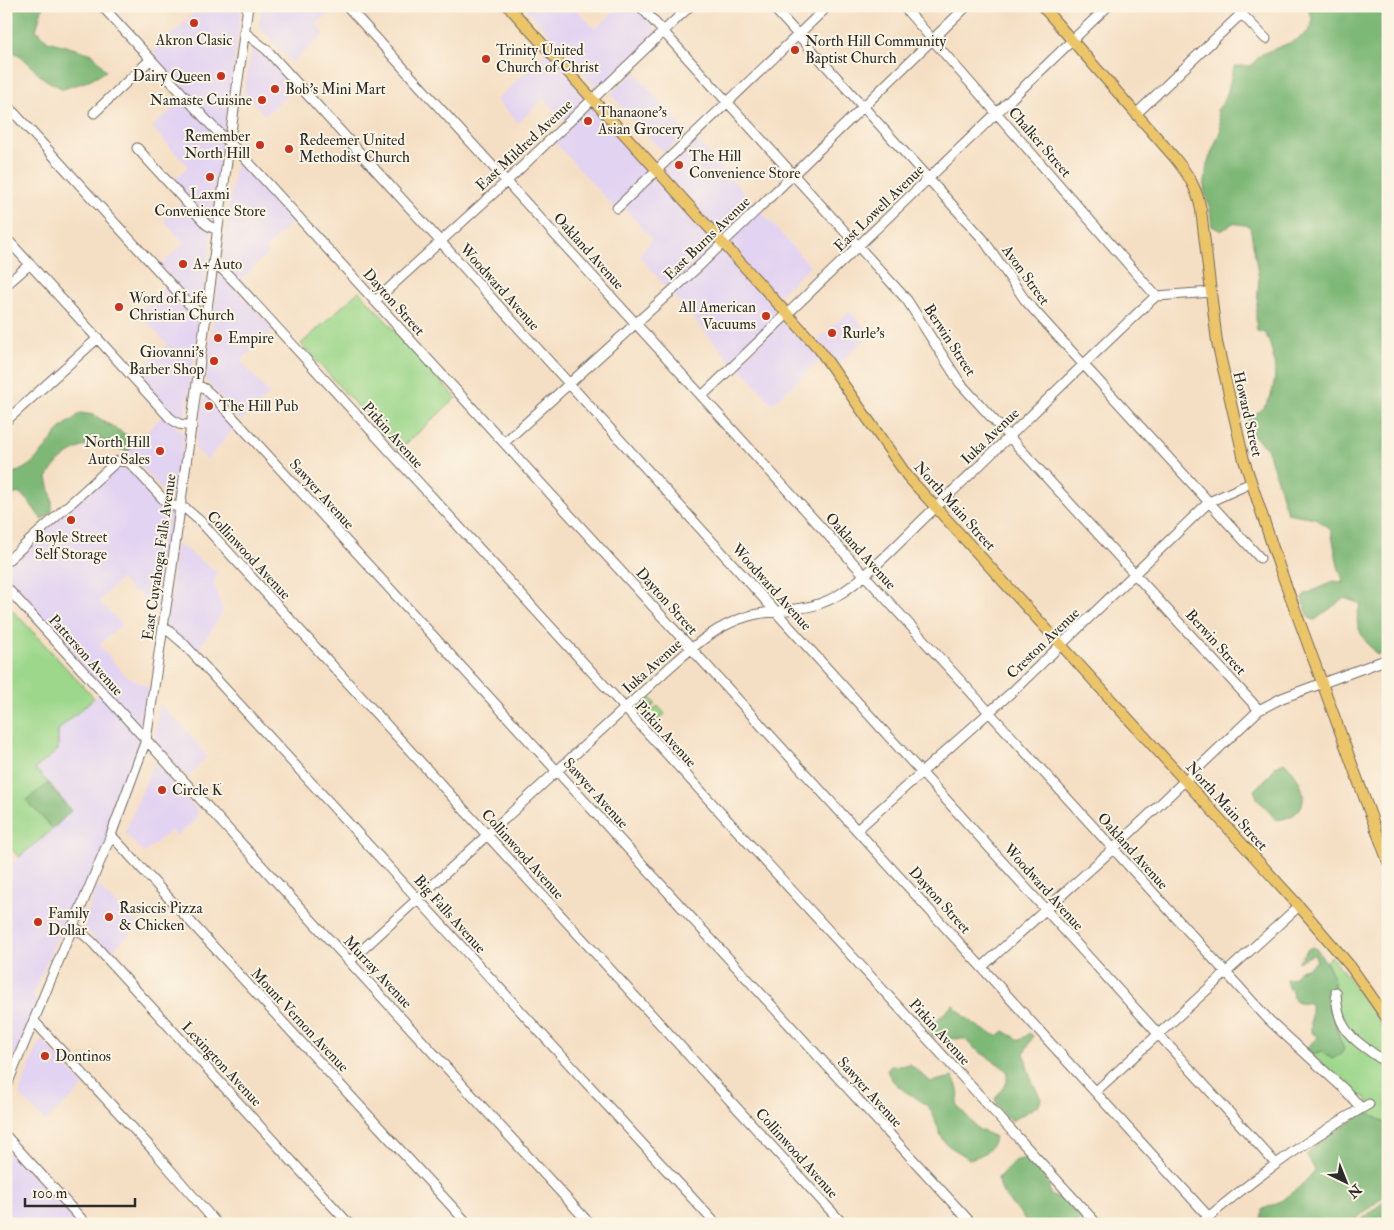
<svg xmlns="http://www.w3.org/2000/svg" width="1394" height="1230" font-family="'IM FELL Double Pica',serif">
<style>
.built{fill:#e3d3f2}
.green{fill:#9dd78b;stroke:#64815b}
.forest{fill:#7eb877;stroke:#547251}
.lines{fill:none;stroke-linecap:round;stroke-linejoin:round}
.minor-casing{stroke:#726a61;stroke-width:11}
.major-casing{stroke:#726a61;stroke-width:12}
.minor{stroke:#fff;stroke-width:9}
.major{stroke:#edc569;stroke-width:10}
.poi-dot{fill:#c8321e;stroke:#fcf5e5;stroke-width:2}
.labels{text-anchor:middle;stroke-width:4;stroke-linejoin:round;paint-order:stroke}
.poi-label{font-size:15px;fill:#2b2b2b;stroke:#fcf5e5;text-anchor:start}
.street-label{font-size:15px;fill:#2b2b2b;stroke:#fcf5e5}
</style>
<rect width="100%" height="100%" fill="#fcf5e5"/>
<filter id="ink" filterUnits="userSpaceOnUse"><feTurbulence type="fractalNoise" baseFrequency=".02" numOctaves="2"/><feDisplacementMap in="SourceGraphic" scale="10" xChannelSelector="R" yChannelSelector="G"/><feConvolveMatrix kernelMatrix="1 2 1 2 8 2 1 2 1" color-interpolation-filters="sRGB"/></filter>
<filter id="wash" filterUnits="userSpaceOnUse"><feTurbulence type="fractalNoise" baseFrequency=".0096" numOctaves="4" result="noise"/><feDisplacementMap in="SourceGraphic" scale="20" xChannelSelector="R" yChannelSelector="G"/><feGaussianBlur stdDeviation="1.12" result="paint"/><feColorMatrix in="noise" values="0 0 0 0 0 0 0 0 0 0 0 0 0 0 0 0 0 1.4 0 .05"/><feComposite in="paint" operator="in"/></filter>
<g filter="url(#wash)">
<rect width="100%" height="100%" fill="#f5dfc4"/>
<path class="built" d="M 192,6 L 242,6 L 224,130 L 217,126 L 152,53 L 196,11 Z
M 262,6 L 335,6 L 336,7 L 316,24 L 325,34 L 292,63 L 259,26 Z
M 524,6 L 573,6 L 595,29 L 621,6 L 635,6 L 657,31 L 657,34 L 603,85 L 594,85 Z
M 256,45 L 297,87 L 265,115 L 244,93 L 252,47 Z
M 549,51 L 658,170 L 693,136 L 810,266 L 775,299 L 789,314 L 734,365 L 639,256 L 652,239 L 624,208 L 618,212 L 552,139 L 568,123 L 543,99 L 518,123 L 496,100 Z
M 634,72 L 687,133 L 665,152 L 658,147 L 612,96 L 612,92 Z
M 183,99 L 224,144 L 213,224 L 207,222 L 172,182 L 188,167 L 152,127 Z
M 239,158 L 296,219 L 265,249 L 268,253 L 239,282 L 221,261 L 235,166 Z
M 183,202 L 212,233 L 200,306 L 193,303 L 161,265 L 184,243 L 164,220 Z
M 219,274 L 226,278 L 273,330 L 241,361 L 269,394 L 241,421 L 205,380 Z
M 166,286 L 200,320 L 185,417 L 174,417 L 136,375 L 167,344 L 138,313 Z
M 849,311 L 871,334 L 834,368 L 814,343 Z
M 788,316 L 823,357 L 772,404 L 738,365 Z
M 211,396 L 237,425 L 207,460 L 195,448 L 204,397 Z
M 164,414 L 185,436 L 174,499 L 167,496 L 128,451 Z
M 121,463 L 128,466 L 172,513 L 159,614 L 136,591 L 133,593 L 121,579 L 99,601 L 122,624 L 99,645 L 125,675 L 152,689 L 145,737 L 6,584 L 6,565 Z
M 177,543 L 217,572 L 214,583 L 223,612 L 196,654 L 165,625 Z
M 102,692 L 146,740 L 67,940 L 60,931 L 32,996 L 38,1001 L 6,1078 L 6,879 L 9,876 L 6,872 L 19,857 L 71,811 L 34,769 L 58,750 L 58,730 Z
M 159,704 L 182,726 L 207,756 L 188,777 L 154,742 Z
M 153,764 L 157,764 L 198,811 L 197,818 L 177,836 L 171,830 L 144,853 L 125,833 Z
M 97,885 L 138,926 L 109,954 L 83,926 Z
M 43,1041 L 84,1086 L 45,1122 L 19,1094 L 39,1042 Z
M 6,1136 L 86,1224 L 6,1224 Z"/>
<path class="green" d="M 359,291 L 456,398 L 398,451 L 301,344 Z
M 6,603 L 94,698 L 58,730 L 58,750 L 35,769 L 49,783 L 27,800 L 53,829 L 19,857 L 6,844 Z
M 650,697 L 655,704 L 652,707 L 647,706 L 652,710 L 658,706 L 665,714 L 651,725 L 637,709 Z
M 1331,956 L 1367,1002 L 1388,1037 L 1388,1125 L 1367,1111 L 1371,1108 L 1366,1098 L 1356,1094 L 1310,1053 L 1321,1051 L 1328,1057 L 1340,1036 C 1335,1027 1336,1016 1331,1006 C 1336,991 1336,975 1326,962 Z"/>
<path class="forest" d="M 6,6 L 43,6 L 36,30 L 48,41 L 93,54 L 106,71 L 85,82 L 63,89 C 56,85 48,82 42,77 C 31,68 22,51 6,51 Z
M 1305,6 L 1388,6 L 1388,652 L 1377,655 C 1363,638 1351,626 1361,604 L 1344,598 L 1315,620 L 1309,618 L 1303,601 L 1304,595 L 1334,581 L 1344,583 L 1338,566 L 1331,530 L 1315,518 L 1287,513 L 1268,450 L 1247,429 L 1245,422 C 1253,416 1265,408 1269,400 C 1279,379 1275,352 1265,333 L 1257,331 L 1256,316 L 1259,279 L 1250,226 L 1233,223 L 1221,231 L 1212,226 L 1210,210 L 1204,190 L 1207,164 L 1221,129 L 1217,110 C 1231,95 1227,84 1235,66 L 1250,66 C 1254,63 1257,58 1261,55 C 1276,45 1332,37 1305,6 Z
M 80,413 L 94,415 L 136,441 L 135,445 L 128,451 C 114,449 104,439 90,437 L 87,445 C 68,452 57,460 47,478 L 52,499 L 52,511 L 42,520 L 27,499 L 18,493 L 6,498 L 6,473 C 29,475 47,446 59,430 C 66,423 74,420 80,413 Z
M 1284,762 C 1307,782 1315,816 1276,820 L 1257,798 L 1254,790 L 1271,774 L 1274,767 Z
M 49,783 L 71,811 L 53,829 L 26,800 Z
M 1313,947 L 1317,949 C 1331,969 1339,981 1331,1006 L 1336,1016 L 1336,1029 L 1344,1049 L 1341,1054 L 1332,1059 L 1321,1051 L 1315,1054 L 1307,1050 L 1307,1047 L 1318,1037 L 1311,1032 L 1311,1006 L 1310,1003 L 1298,1002 L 1293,998 L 1292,990 L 1288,988 L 1286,979 L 1294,978 L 1300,970 L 1309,967 L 1317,961 L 1314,954 L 1298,962 L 1308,949 Z
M 953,1005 C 967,1019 979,1030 998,1036 L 1004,1031 L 1020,1040 L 1030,1033 L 1033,1036 L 1024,1053 L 1030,1077 L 1041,1099 L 1039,1105 L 1011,1121 L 999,1109 L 995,1099 L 1007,1082 L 1007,1071 C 992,1057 977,1054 965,1039 C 952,1038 944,1040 931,1036 L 928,1028 Z
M 910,1064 L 931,1082 L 952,1077 C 959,1087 960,1093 957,1105 L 978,1129 L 995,1137 C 991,1150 983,1156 969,1159 C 962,1153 949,1148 944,1141 C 936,1129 936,1112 924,1103 C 911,1094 892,1087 887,1070 L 892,1065 L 901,1066 Z
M 1367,1111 L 1388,1125 L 1388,1193 L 1350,1224 L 1254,1224 L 1261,1218 L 1263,1209 C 1286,1201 1300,1188 1315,1170 L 1306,1155 L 1318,1143 Z
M 1026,1158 C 1039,1165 1050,1180 1050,1195 L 1067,1201 L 1082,1220 L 1077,1224 L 1028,1224 C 1016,1205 1003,1203 998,1178 L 1014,1161 Z
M 1388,1198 L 1388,1224 L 1356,1224 Z"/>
</g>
<g filter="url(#ink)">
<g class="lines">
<defs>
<path id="minor" d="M 102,6 L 211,125 L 241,154 L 1208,1216
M 347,6 L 1269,1020 L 1344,1089 L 1361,1108
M 640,6 L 907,300 L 960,383 L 1259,710
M 772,6 L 983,239 L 1025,300 L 1052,330 L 1260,558
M 903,6 L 1156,296
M 1234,6 L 1266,39
M 244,32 L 267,50 L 285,70 L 1276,1164
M 6,104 L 187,302 L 199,313 L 206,315
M 94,113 L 151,59
M 1136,114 L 1241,14
M 137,148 L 207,225 L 217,230
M 617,208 L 828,6
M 6,238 L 170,418 L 179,424 L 192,426
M 212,266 L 222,269 L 237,284 L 1097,1224
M 6,285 L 30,264
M 375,301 L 506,182 L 690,6
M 197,385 L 205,389 L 216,399 L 972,1224
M 703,395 L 1108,6
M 6,421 L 98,338
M 505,442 L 697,268 L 967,6
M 6,562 L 114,464 L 118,461 L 129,462 L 164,500 L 174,506 L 186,509 L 200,521 L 843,1224
M 6,587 L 590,1224
M 163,626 L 183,643 L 716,1224
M 857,830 L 1013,691 L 1209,502 L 1251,483
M 111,835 L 468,1224
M 73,925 L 92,942 L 349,1224
M 350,961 L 670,667 C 694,646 717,625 749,616 C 782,607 811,614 843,592 C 876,569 905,536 935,508 C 1009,438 1081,365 1156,296 L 1212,292
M 982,967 L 1113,849 L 1259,710 L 1282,698 L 1388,659
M 1336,992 C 1337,1035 1357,1041 1388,1064
M 34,1021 L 153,1150 L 217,1224
M 6,1087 L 111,835 L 146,740 L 172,567 L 248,6
M 1095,1092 L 1299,906
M 6,1136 L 86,1224
M 1200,1224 C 1253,1179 1309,1138 1369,1104"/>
<path id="major" d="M 508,6 L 819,349 L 908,477 L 1299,906 L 1351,967 L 1388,1020
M 1042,6 L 1174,157 C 1188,174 1197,188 1201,210 L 1217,342 L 1244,460 L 1279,566 L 1388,862"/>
</defs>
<use href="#minor" class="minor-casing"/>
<use href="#major" class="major-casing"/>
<use href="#minor" class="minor"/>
<use href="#major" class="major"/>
</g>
</g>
<g class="poi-dot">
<circle cx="194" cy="23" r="5"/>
<circle cx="795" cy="50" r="5"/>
<circle cx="486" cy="59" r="5"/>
<circle cx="221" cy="76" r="5"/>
<circle cx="275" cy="89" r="5"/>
<circle cx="262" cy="100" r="5"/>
<circle cx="588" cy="121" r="5"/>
<circle cx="260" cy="145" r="5"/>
<circle cx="289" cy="149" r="5"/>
<circle cx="679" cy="165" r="5"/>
<circle cx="210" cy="177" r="5"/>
<circle cx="183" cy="264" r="5"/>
<circle cx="119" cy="307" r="5"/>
<circle cx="766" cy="316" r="5"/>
<circle cx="832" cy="333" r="5"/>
<circle cx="218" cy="338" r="5"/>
<circle cx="214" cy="361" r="5"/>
<circle cx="209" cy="406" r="5"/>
<circle cx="160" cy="451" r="5"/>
<circle cx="71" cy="520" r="5"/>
<circle cx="162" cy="790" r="5"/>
<circle cx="109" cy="917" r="5"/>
<circle cx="38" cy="922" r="5"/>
<circle cx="45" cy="1056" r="5"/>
</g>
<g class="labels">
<g class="poi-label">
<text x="194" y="45" text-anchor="middle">Akron Clasic</text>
<text x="805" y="46">North Hill Community<tspan x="805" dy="17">Baptist Church</tspan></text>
<text x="496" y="55">Trinity United<tspan x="496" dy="17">Church of Christ</tspan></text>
<text x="211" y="81" text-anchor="end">Dairy Queen</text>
<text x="285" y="94">Bob's Mini Mart</text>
<text x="252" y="105" text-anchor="end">Namaste Cuisine</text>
<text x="598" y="117">Thanaone's<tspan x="598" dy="17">Asian Grocery</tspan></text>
<text x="250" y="141" text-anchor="end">Remember<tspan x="250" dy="17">North Hill</tspan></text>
<text x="299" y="145">Redeemer United<tspan x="299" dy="17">Methodist Church</tspan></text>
<text x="689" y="161">The Hill<tspan x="689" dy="17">Convenience Store</tspan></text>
<text x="210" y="199" text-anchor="middle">Laxmi<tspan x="210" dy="17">Convenience Store</tspan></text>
<text x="193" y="269">A+ Auto</text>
<text x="129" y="303">Word of Life<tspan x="129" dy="17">Christian Church</tspan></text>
<text x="756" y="312" text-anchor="end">All American<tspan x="756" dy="17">Vacuums</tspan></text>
<text x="842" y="338">Rurle's</text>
<text x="228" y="343">Empire</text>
<text x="204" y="357" text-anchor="end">Giovanni's<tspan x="204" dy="17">Barber Shop</tspan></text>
<text x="219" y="411">The Hill Pub</text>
<text x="150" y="447" text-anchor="end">North Hill<tspan x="150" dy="17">Auto Sales</tspan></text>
<text x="71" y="542" text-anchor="middle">Boyle Street<tspan x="71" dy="17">Self Storage</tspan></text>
<text x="172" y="795">Circle K</text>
<text x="119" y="913">Rasiccis Pizza<tspan x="119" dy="17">&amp; Chicken</tspan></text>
<text x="48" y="918">Family<tspan x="48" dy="17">Dollar</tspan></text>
<text x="55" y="1061">Dontinos</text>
</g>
<g class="street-label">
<text transform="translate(1040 142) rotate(49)" y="5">Chalker Street</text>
<text transform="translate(524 145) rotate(-43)" y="5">East Mildred Avenue</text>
<text transform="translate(879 208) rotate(-44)" y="5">East Lowell Avenue</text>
<text transform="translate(707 238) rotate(-44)" y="5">East Burns Avenue</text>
<text transform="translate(589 251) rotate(48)" y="5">Oakland Avenue</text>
<text transform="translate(1026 275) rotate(54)" y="5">Avon Street</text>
<text transform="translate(500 287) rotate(48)" y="5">Woodward Avenue</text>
<text transform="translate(394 302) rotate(48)" y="5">Dayton Street</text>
<text transform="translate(950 340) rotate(57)" y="5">Berwin Street</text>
<text transform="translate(1248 414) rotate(77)" y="5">Howard Street</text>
<text transform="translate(393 435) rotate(48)" y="5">Pitkin Avenue</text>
<text transform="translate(990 436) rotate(-44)" y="5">Iuka Avenue</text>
<text transform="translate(322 494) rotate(48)" y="5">Sawyer Avenue</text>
<text transform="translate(955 506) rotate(48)" y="5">North Main Street</text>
<text transform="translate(861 551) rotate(48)" y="5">Oakland Avenue</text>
<text transform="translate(249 555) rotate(47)" y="5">Collinwood Avenue</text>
<text transform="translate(159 557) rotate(-82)" y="5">East Cuyahoga Falls Avenue</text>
<text transform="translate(772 587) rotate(48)" y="5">Woodward Avenue</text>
<text transform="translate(667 601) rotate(48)" y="5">Dayton Street</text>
<text transform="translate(1216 642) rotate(48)" y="5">Berwin Street</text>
<text transform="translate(1043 643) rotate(-44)" y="5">Creston Avenue</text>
<text transform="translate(86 655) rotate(48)" y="5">Patterson Avenue</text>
<text transform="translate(652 666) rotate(-42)" y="5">Iuka Avenue</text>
<text transform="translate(666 734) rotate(48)" y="5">Pitkin Avenue</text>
<text transform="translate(596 793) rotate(48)" y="5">Sawyer Avenue</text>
<text transform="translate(1227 806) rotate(48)" y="5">North Main Street</text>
<text transform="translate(1133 851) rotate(48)" y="5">Oakland Avenue</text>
<text transform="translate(523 854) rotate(48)" y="5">Collinwood Avenue</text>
<text transform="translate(1044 887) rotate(48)" y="5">Woodward Avenue</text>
<text transform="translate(940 900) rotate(48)" y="5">Dayton Street</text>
<text transform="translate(450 914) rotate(48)" y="5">Big Falls Avenue</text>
<text transform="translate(378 972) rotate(47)" y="5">Murray Avenue</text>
<text transform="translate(300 1020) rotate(47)" y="5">Mount Vernon Avenue</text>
<text transform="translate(940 1032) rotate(48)" y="5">Pitkin Avenue</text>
<text transform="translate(222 1064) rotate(47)" y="5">Lexington Avenue</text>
<text transform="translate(870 1092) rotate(48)" y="5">Sawyer Avenue</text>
<text transform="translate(797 1153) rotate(48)" y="5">Collinwood Avenue</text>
</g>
</g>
<rect width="1394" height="1230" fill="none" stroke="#fcf5e5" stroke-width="25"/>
<g transform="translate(1346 1182) rotate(137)" stroke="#fcf5e5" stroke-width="4" paint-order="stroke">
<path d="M0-4L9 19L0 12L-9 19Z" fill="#2b2b2b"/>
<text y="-8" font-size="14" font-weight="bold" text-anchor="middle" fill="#2b2b2b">N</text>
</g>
<path d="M25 1198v8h110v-8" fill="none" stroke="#2b2b2b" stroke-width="2.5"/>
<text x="32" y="1198" font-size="15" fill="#2b2b2b" stroke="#fcf5e5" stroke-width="4" paint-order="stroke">100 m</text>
</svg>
